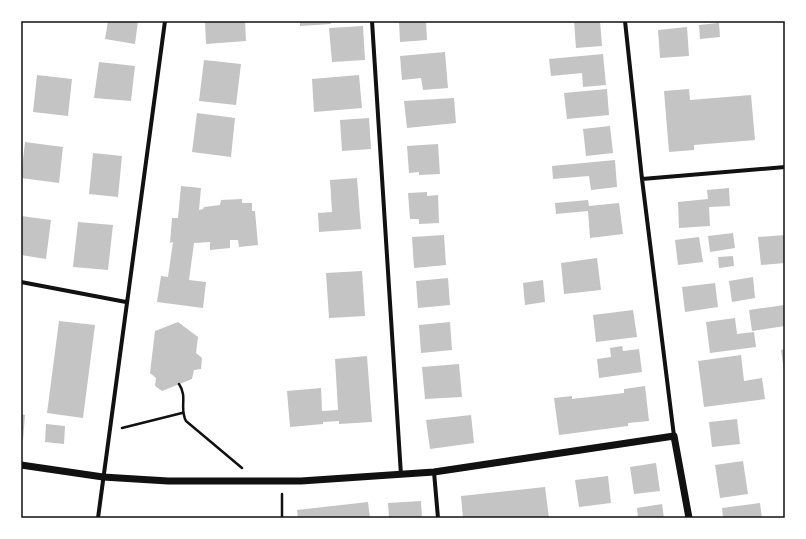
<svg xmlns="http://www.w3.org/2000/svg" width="806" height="539" font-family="Mulish,sans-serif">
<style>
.building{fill:#c4c4c4}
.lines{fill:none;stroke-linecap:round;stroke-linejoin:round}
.path{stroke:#111;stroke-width:2.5}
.minor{stroke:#111;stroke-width:4}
.tertiary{stroke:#111;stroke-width:7}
.neatline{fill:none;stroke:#111;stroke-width:1.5}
</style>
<rect width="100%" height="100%" fill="#fff"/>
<path class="building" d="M 108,21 L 138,21 L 135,44 L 105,39 Z
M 205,21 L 245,21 L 246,41 L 206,44 Z
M 300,21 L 330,21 L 331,24 L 300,26 Z
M 399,21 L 426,21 L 427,40 L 400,42 Z
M 574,21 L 600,21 L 602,46 L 576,48 Z
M 719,23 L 720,37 L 700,39 L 699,25 Z
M 363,26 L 365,60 L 332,62 L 329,28 Z
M 687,27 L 689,56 L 660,58 L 658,30 Z
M 445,52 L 448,88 L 423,90 L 421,78 L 402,80 L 400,56 Z
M 603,54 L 606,85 L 583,87 L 582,73 L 551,76 L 549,59 Z
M 204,60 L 241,64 L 236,105 L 199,101 Z
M 99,62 L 135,66 L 131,101 L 94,98 Z
M 37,75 L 72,79 L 68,116 L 33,112 Z
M 359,75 L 362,108 L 314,112 L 312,79 Z
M 607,89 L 609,115 L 567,119 L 564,93 Z
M 689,89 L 690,100 L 751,95 L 755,140 L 694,145 L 694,150 L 669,152 L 664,91 Z
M 454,98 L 456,123 L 407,128 L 404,101 Z
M 197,113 L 235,118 L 231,157 L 192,152 Z
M 369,118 L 371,149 L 342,151 L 340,120 Z
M 610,126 L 613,153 L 586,156 L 583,129 Z
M 25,142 L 63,147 L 59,183 L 21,178 Z
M 438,144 L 440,174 L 419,175 L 419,172 L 409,173 L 407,146 Z
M 93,153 L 122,156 L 118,197 L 89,194 Z
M 615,160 L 617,187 L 591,190 L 589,176 L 553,179 L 552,166 Z
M 357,178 L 361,229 L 319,232 L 318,213 L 332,212 L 330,180 Z
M 181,186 L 201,188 L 199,210 L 203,209 L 204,207 L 220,205 L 221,200 L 242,199 L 242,203 L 252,203 L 252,211 L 255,211 L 258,245 L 239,247 L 238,240 L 230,240 L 230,248 L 210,250 L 210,242 L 194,243 L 189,280 L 206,282 L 203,308 L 157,302 L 161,276 L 168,277 L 173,242 L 170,243 L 172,218 L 178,218 Z
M 729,188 L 730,206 L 709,207 L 710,226 L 679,228 L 678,202 L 708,199 L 707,190 Z
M 427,192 L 427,196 L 438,195 L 439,223 L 419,224 L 419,219 L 410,219 L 408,193 Z
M 588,200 L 589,206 L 619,203 L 623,234 L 590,238 L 588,211 L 556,214 L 555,203 Z
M 21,216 L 51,220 L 46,259 L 21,255 Z
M 78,222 L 113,225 L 108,270 L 73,267 Z
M 733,233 L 735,248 L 710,252 L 708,236 Z
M 444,235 L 446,265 L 414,268 L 412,237 Z
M 785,235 L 785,263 L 761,265 L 758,237 Z
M 699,237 L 703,262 L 678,265 L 675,240 Z
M 733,256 L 734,266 L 719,268 L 718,257 Z
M 597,258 L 601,290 L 564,294 L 561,263 Z
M 362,271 L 365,316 L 329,318 L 326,273 Z
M 753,277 L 755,298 L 732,302 L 729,281 Z
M 448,278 L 450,305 L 418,308 L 416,281 Z
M 543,280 L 545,302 L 525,305 L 523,283 Z
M 715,283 L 718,307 L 685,312 L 682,287 Z
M 784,305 L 785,326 L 752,331 L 749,310 Z
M 633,310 L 637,337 L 596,342 L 593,315 Z
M 735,318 L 737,334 L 754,332 L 756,347 L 710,353 L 706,322 Z
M 59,321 L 95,325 L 83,418 L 47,413 Z
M 178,322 L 198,337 L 196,353 L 202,358 L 201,369 L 194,370 L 192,379 L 162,391 L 155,386 L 156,378 L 150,373 L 155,331 Z
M 450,322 L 452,350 L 421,353 L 419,325 Z
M 622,346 L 623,351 L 639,349 L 642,372 L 599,378 L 597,359 L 611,357 L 610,348 Z
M 785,349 L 785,371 L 784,371 L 781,350 Z
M 741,355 L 744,381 L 762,378 L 765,399 L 704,407 L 698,361 Z
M 367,356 L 372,422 L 339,424 L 339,421 L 323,422 L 323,424 L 290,427 L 287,391 L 321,388 L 322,411 L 338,410 L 335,359 Z
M 459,364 L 462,397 L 425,399 L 422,367 Z
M 645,386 L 649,421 L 628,423 L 628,426 L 559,435 L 554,398 L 572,396 L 572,399 L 624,393 L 624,389 Z
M 21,414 L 25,415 L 23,440 L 21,440 Z
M 471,415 L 474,443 L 430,449 L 426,420 Z
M 737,419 L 740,444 L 712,447 L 709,422 Z
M 46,424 L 65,426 L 64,444 L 45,442 Z
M 743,461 L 748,494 L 720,498 L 715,465 Z
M 656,463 L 660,491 L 634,494 L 630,467 Z
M 608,476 L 611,503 L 579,507 L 575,480 Z
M 545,487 L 549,518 L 463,518 L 461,496 Z
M 421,501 L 422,518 L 389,518 L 388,503 Z
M 368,502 L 370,518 L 298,518 L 297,510 Z
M 760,503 L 762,518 L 723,518 L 722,508 Z
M 662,504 L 664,518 L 638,518 L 637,508 Z"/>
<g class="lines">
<path class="path" d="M 179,384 C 188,397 179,408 186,421 L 242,468
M 122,428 L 182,413
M 282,518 L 282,494"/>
<path class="minor" d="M 372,21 L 401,475
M 625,21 L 642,179 L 674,436
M 642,179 L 785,167
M 21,282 L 126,302
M 434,472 L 438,518
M 98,518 L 165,21"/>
<path class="tertiary" d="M 21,465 L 103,477 L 168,481 L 301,481 L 434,472 L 674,436 L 689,518"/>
</g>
<rect width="806" height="539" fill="none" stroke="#ffffff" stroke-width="44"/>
<rect x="22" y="22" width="762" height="495" class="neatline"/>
</svg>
